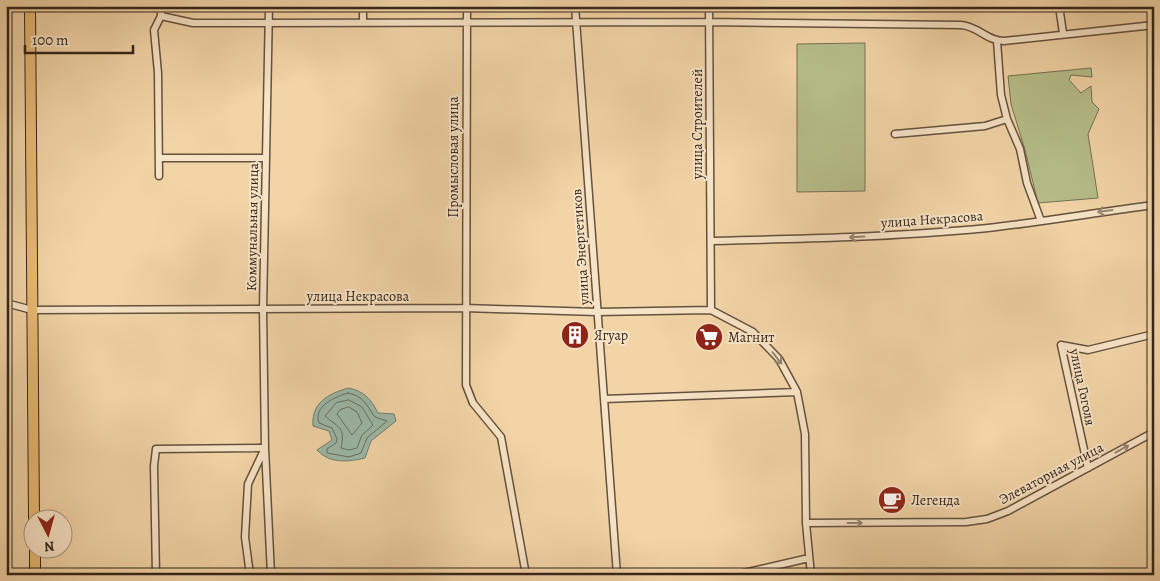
<svg xmlns="http://www.w3.org/2000/svg" width="1160" height="581" font-family="Alegreya,serif">
<style>
.green{fill:#b6be8a;stroke:#757252}
.water{fill:#9bb8a8;stroke:#727e70}
.lines{fill:none;stroke-linecap:round;stroke-linejoin:round}
.shore{stroke:#686f62;stroke-width:1}
.street-casing{stroke:#64523e;stroke-width:9}
.primary-casing{stroke:#34261b;stroke-width:12}
.street{stroke:#f7e3c6;stroke-width:6}
.primary{stroke:#e9ba74;stroke-width:10}
.oneway{stroke:#968470}
.labels{text-anchor:middle;stroke-width:4;stroke-linejoin:round;paint-order:stroke}
.street-label{font-size:14px;fill:#34261b;stroke:#f7e3c6}
.poi-label{font-size:14px;fill:#34261b;stroke:#f7e3c6;text-anchor:start}
</style>
<rect width="100%" height="100%" fill="#f2d4a7"/>
<filter id="stains"><feTurbulence type="fractalNoise" baseFrequency=".004" numOctaves="4"/><feColorMatrix values="0 0 0 0 .2 0 0 0 0 .09 0 0 0 0 .02 0 0 0 .5 -.17"/></filter>
<radialGradient id="worn" r=".72"><stop offset=".6" stop-color="#630" stop-opacity="0"/><stop offset="1" stop-color="#630" stop-opacity=".3"/></radialGradient>
<path class="green" d="M 865,43 L 865,191 L 797,192 L 797,44 Z
M 1091,68 L 1092,77 L 1071,75 L 1069,80 L 1081,93 L 1091,86 L 1092,102 L 1099,109 L 1088,134 L 1098,198 L 1038,203 L 1025,150 L 1011,104 L 1008,76 Z"/>
<path class="water" d="M 348,388 C 364,391 371,399 378,413 L 394,414 L 396,421 L 371,441 L 365,458 C 348,462 330,464 317,450 L 332,440 L 329,431 L 313,426 C 311,403 328,394 348,388 Z"/>
<g class="lines">
<path class="shore" d="M 348,393 C 364,396 366,405 375,417 L 387,421 L 367,438 L 361,453 L 349,457 L 327,453 L 327,449 L 336,443 L 337,439 L 332,428 L 319,423 C 313,406 335,397 348,393 Z
M 349,400 L 362,407 L 373,425 L 362,435 L 357,448 L 349,450 L 341,448 C 346,426 337,427 325,416 L 336,403 Z
M 349,407 L 357,412 L 362,423 L 352,435 L 337,414 L 340,410 Z"/>
<defs>
<path id="street" d="M 269,6 L 263,309 L 265,448 L 271,575
M 467,6 L 466,385 L 473,403 L 501,437 L 526,575
M 575,6 L 617,575
M 709,6 L 711,310
M 1059,6 L 1063,33
M 161,16 L 193,23 L 709,22 L 961,25 C 978,26 987,41 1004,41 L 1154,25
M 363,23 L 363,6
M 997,41 L 1001,95 L 1007,119 L 1020,149 L 1027,183 L 1041,221
M 895,134 L 985,126 L 1007,119
M 159,158 L 266,158
M 159,176 L 158,73 L 154,30 L 161,16 L 161,6
M 711,241 C 803,239 896,237 988,228 C 1043,222 1099,212 1154,205
M 6,303 L 32,310 L 464,308 L 597,312 L 711,310 L 753,332 L 779,359 L 797,392 L 805,434 L 806,523 L 811,575
M 604,399 L 797,392
M 1088,468 L 1061,345 L 1088,350 L 1154,334
M 806,523 L 966,522 L 987,519 L 1008,511 L 1154,432
M 156,575 L 154,466 L 156,449 L 265,448 L 248,484 L 245,537 L 250,575
M 735,575 L 809,558"/>
<path id="primary" d="M 30,6 L 34,518
M 35,548 L 35,575"/>
</defs>
<use href="#street" class="street-casing"/>
<use href="#primary" class="primary-casing"/>
<use href="#street" class="street"/>
<use href="#primary" class="primary"/>
</g>
<defs><path id="oneway-shaft" d="M-6 0H5M1.5-3L5.5 0L1.5 3" fill="none" stroke-width="1.6" stroke-linecap="round" stroke-linejoin="round" transform="scale(1.25)"/></defs>
<g class="oneway">
<use href="#oneway-shaft" transform="translate(1105 211) rotate(172)"/>
<use href="#oneway-shaft" transform="translate(857 237) rotate(177)"/>
<use href="#oneway-shaft" transform="translate(777 358) rotate(52)"/>
<use href="#oneway-shaft" transform="translate(1122 449) rotate(-29)"/>
<use href="#oneway-shaft" transform="translate(855 523)"/>
</g>
<defs>
<symbol id="building-disc" viewBox="-11 -11 22 22"><circle r="9.5" fill="#8f2418" stroke="#f7e3c6"/><path d="M-4-6H4V6H1V3H-1V6H-4ZM-2.5-4.3h1.7v1.8h-1.7ZM.8-4.3h1.7v1.8H.8ZM-2.5-1h1.7V.8h-1.7ZM.8-1h1.7V.8H.8Z" fill="#fff"/></symbol>
<symbol id="supermarket-disc" viewBox="-11 -11 22 22"><circle r="9.5" fill="#8f2418" stroke="#f7e3c6"/><path d="M-6-5.5h2.5l.6 2H6L4.5 2H-2.5L-4.4-4H-6ZM-1.5 3.2a1.3 1.3 0 1 0 .1 0ZM3 3.2a1.3 1.3 0 1 0 .1 0Z" fill="#fff"/></symbol>
<symbol id="cafe-disc" viewBox="-11 -11 22 22"><circle r="9.5" fill="#8f2418" stroke="#f7e3c6"/><path d="M-5.5-4.5H6V0H3Q3 3.5 0 3.5H-2.5Q-5.5 3.5-5.5 0ZM3-3.2v2h1.7v-2ZM-6 4.5H4V6H-6Z" fill="#fff"/></symbol>
</defs>
<g fill-rule="evenodd">
<use href="#building-disc" x="559" y="319" width="32" height="32"/>
<use href="#supermarket-disc" x="693" y="321" width="32" height="32"/>
<use href="#cafe-disc" x="876" y="484" width="32" height="32"/>
</g>
<g class="labels">
<g class="street-label">
<text transform="translate(697 124) rotate(-90)" y="5">улица Строителей</text>
<text transform="translate(453 157) rotate(-90)" y="5">Промысловая улица</text>
<text transform="translate(932 219) rotate(-4)" y="5">улица Некрасова</text>
<text transform="translate(252 227) rotate(-89)" y="5">Коммунальная улица</text>
<text transform="translate(580 247) rotate(-94)" y="5">улица Энергетиков</text>
<text x="358" y="301">улица Некрасова</text>
<text transform="translate(1083 387) rotate(78)" y="5">улица Гоголя</text>
<text transform="translate(1051 473) rotate(-28)" y="5">Элеваторная улица</text>
</g>
<g class="poi-label">
<text x="594" y="340">Ягуар</text>
<text x="728" y="342">Магнит</text>
<text x="911" y="505">Легенда</text>
</g>
</g>
<rect width="1160" height="581" fill="none" stroke="#f2d4a7" stroke-width="25"/>
<rect x="8" y="8" width="1145" height="566" fill="none" stroke="#34261b" stroke-width="2.5"/>
<rect x="12" y="12" width="1135" height="556" fill="none" stroke="#34261b"/>
<g transform="translate(48 534) rotate(174)"><circle r="24" fill="#f7e3c6" stroke="#a99782"/>
<path d="M0-4L9 19L0 12L-9 19Z" fill="#8f2418"/>
<text y="-8" font-size="14" font-weight="bold" text-anchor="middle" fill="#34261b">N</text>
</g>
<path d="M25 45v8h108v-8" fill="none" stroke="#34261b" stroke-width="2.5"/>
<text x="32" y="45" font-size="15" fill="#34261b" stroke="#f7e3c6" stroke-width="4" paint-order="stroke">100 m</text>
<rect width="100%" height="100%" filter="url(#stains)"/>
<rect width="100%" height="100%" fill="url(#worn)"/>
</svg>
